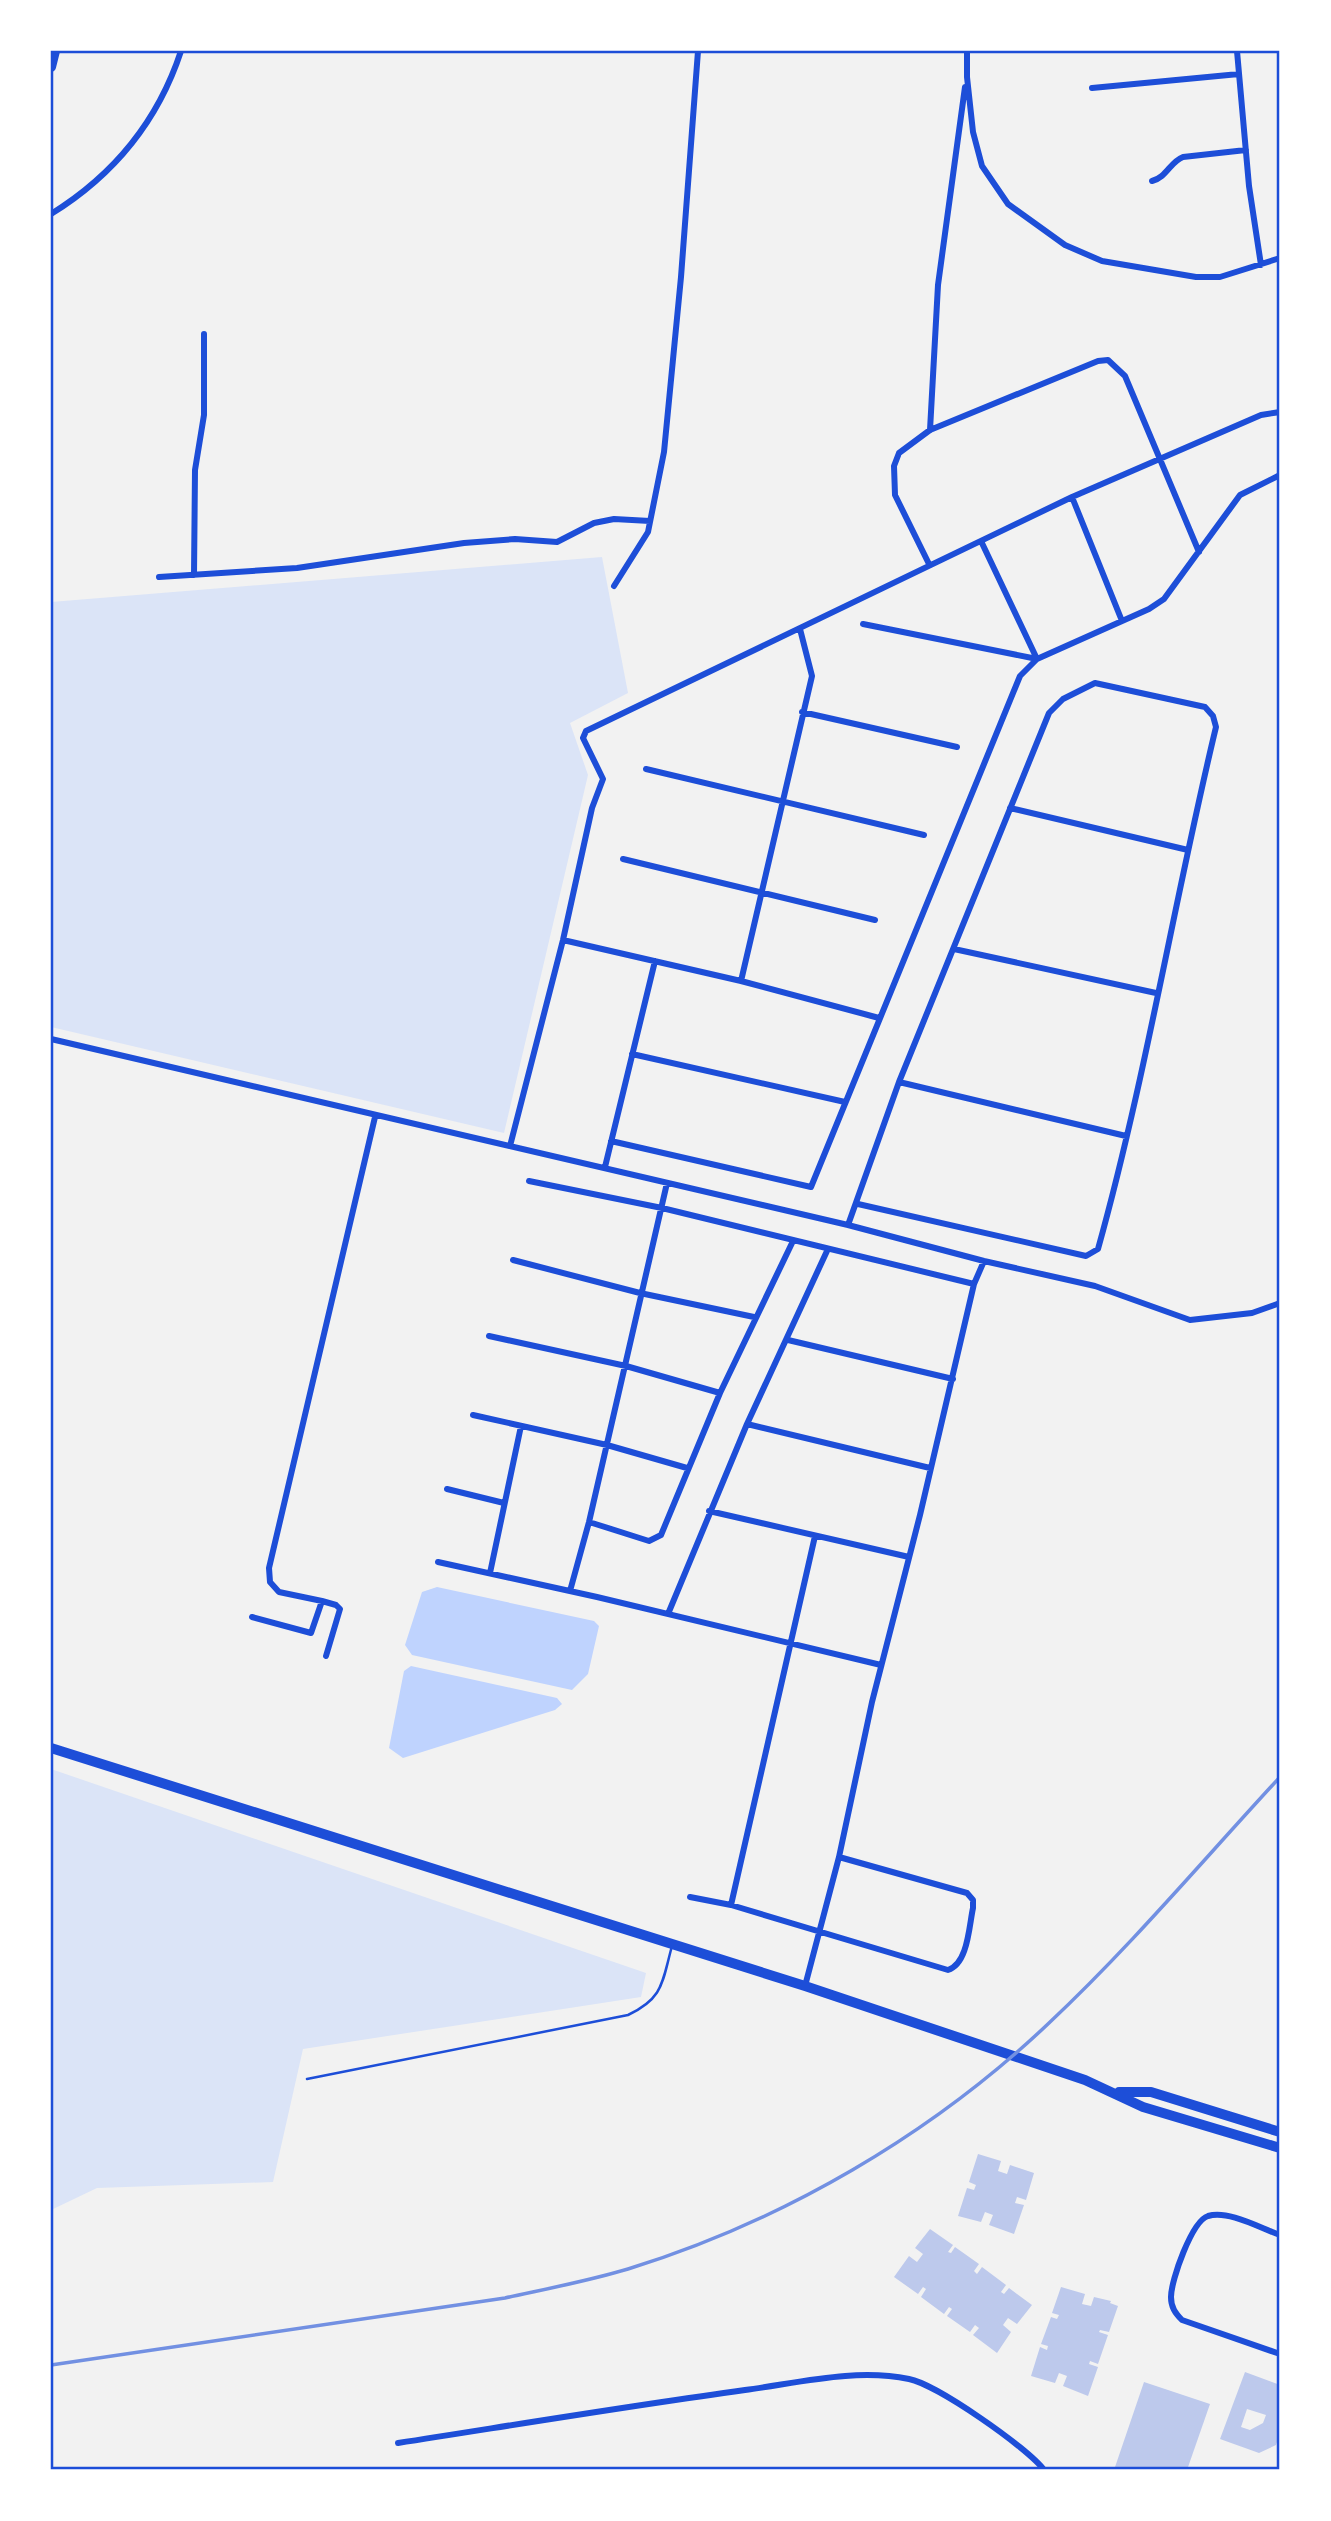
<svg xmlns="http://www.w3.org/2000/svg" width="1331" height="2521" font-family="'Archivo Narrow',sans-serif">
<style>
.green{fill:#dbe4f7}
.water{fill:#bfd3fe}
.building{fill:#bdc9ec;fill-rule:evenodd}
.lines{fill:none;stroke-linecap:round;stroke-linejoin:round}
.service{stroke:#1d4ed8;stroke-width:2.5}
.minor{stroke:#1d4ed8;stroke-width:6}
.primary{stroke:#1d4ed8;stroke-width:10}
.rail{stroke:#7290e2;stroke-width:3.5}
.neatline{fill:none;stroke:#1d4ed8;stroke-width:2.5}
</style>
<rect width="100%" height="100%" fill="#f2f2f2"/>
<path class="green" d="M 602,557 L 628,693 L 570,723 L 588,775 L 504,1133 L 51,1027 L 51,602 Z
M 51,1769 L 646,1973 L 641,1997 L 303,2049 L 273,2182 L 97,2188 L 51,2210 Z"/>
<path class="water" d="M 437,1587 L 594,1621 L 599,1626 L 588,1674 L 572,1690 L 412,1655 L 405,1645 L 422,1592 Z
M 411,1666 L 557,1698 L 562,1704 L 555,1710 L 403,1758 L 389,1748 L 404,1671 Z"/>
<path class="building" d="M 978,2154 L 1001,2161 L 998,2171 L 1007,2174 L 1010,2165 L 1034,2173 L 1026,2200 L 1017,2197 L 1015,2203 L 1024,2205 L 1014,2234 L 989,2225 L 993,2215 L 985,2212 L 981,2222 L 958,2216 L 967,2188 L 974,2190 L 976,2185 L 969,2182 Z
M 930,2229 L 953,2245 L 948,2252 L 951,2253 L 955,2247 L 979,2264 L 974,2271 L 977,2274 L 982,2267 L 1006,2285 L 1001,2292 L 1004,2294 L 1009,2288 L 1032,2305 L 1017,2324 L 1008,2318 L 1003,2325 L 1011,2332 L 997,2353 L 973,2335 L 979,2328 L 975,2325 L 970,2332 L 947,2316 L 952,2309 L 949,2307 L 944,2314 L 921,2297 L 926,2289 L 923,2287 L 918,2294 L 894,2277 L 909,2256 L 917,2262 L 923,2254 L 915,2248 Z
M 1061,2287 L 1085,2294 L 1082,2304 L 1091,2306 L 1094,2297 L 1111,2301 L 1110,2303 L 1118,2306 L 1109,2332 L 1100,2330 L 1099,2332 L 1108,2335 L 1098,2364 L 1090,2361 L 1089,2364 L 1098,2367 L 1088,2396 L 1063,2386 L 1067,2376 L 1059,2373 L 1055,2383 L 1031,2376 L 1040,2347 L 1047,2350 L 1048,2346 L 1041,2344 L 1051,2317 L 1057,2319 L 1059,2315 L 1052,2313 Z
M 1245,2372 L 1280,2385 L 1280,2433 L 1276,2445 L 1259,2453 L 1220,2439 ZM 1247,2409 L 1266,2415 L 1263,2423 L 1250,2430 L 1241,2427 Z
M 1144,2382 L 1210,2404 L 1187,2470 L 1114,2470 Z"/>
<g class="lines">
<path class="service" d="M 307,2079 L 628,2015 C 664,1998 662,1982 672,1946"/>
<path class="minor" d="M 967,51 L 967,77 L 973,132 L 982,166 L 1008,204 L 1065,245 L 1102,261 L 1196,277 L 1220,277 L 1280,258
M 1237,51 L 1249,186 L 1261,265
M 1092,88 L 1239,74
M 1152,181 C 1167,177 1170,162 1183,157 L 1246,150
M 51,214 C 114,175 158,121 181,51
M 930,430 L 938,285 L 965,87
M 1072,497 L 1122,621
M 981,541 L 1037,659
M 929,564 L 895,495 L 894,466 L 899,453 L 930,430 L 1098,361 L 1108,360 L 1125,376 L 1199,552
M 194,575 L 195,470 L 204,415 L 204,334
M 159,577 L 297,568 L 464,543 L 515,539 L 557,542 L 594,523 L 614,519 L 650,521
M 614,586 L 648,532 L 664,452 L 681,277 L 698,51
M 863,624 L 1037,659
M 802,712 L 957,747
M 646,769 L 924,835
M 1010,808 L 1188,850
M 623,859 L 875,920
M 563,940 L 741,981 L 879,1018
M 954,949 L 1156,993
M 741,981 L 812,676 L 800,629
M 51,1039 L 848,1225 L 984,1261 L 1095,1286 L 1190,1320 L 1252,1313 L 1280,1303
M 632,1054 L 845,1102
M 899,1082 L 1126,1136
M 611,1141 L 811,1187 L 1020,676 L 1037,659 L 1149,609 L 1164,599 L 1240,495 L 1280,475
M 510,1146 L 563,940 L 592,808 L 603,779 L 583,738 L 586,731 L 1072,497 L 1261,415 L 1280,412
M 605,1167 L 655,961
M 529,1181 L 662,1208 L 974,1284
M 848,1225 L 899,1082 L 1049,713 L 1063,699 L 1095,683 L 1205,707 L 1213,716 L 1216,727 C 1174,901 1146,1077 1098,1249 L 1086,1256 L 858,1204
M 513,1260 L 640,1293 L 754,1317
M 489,1336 L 626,1366 L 720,1393
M 788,1340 L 953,1379
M 473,1415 L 607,1445 L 687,1468
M 747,1424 L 930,1468
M 447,1489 L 504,1503
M 709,1511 L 909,1557
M 589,1522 L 649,1541 L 661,1535 L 720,1393 L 793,1241
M 438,1562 L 597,1597 L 881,1665
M 490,1573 L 521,1426
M 570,1591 L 589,1522 L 667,1183
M 322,1601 L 336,1605 L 340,1609 L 326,1656
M 668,1614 L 747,1424 L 827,1251
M 252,1617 L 311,1633 L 322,1601 L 279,1592 L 270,1582 L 269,1568 L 375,1117
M 690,1897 L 731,1905 L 948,1970 C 968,1964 969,1926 973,1908 L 973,1900 L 967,1893 L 839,1857
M 731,1905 L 815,1536
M 805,1986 L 839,1857 L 872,1702 L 920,1515 L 974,1284 L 984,1261
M 1280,2235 C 1260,2228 1229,2210 1208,2216 C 1192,2221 1171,2280 1171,2297 C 1171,2307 1175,2313 1182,2320 L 1280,2354
M 398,2443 C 514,2425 629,2406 745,2390 C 798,2383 855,2368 909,2379 C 936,2384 1028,2448 1044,2470"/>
<path class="primary" d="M 51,67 L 55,51
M 51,1748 L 805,1986 L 1085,2080 L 1143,2107 L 1280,2148
M 1119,2092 L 1151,2092 L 1280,2132"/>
<path class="rail" d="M 51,2365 L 505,2298 C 546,2289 588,2281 628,2269 C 783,2221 931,2135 1049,2023 C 1131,1946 1204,1859 1280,1777"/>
</g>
<rect width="1331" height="2521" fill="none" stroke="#ffffff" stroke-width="105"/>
<rect x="52" y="52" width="1226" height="2416" class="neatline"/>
</svg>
